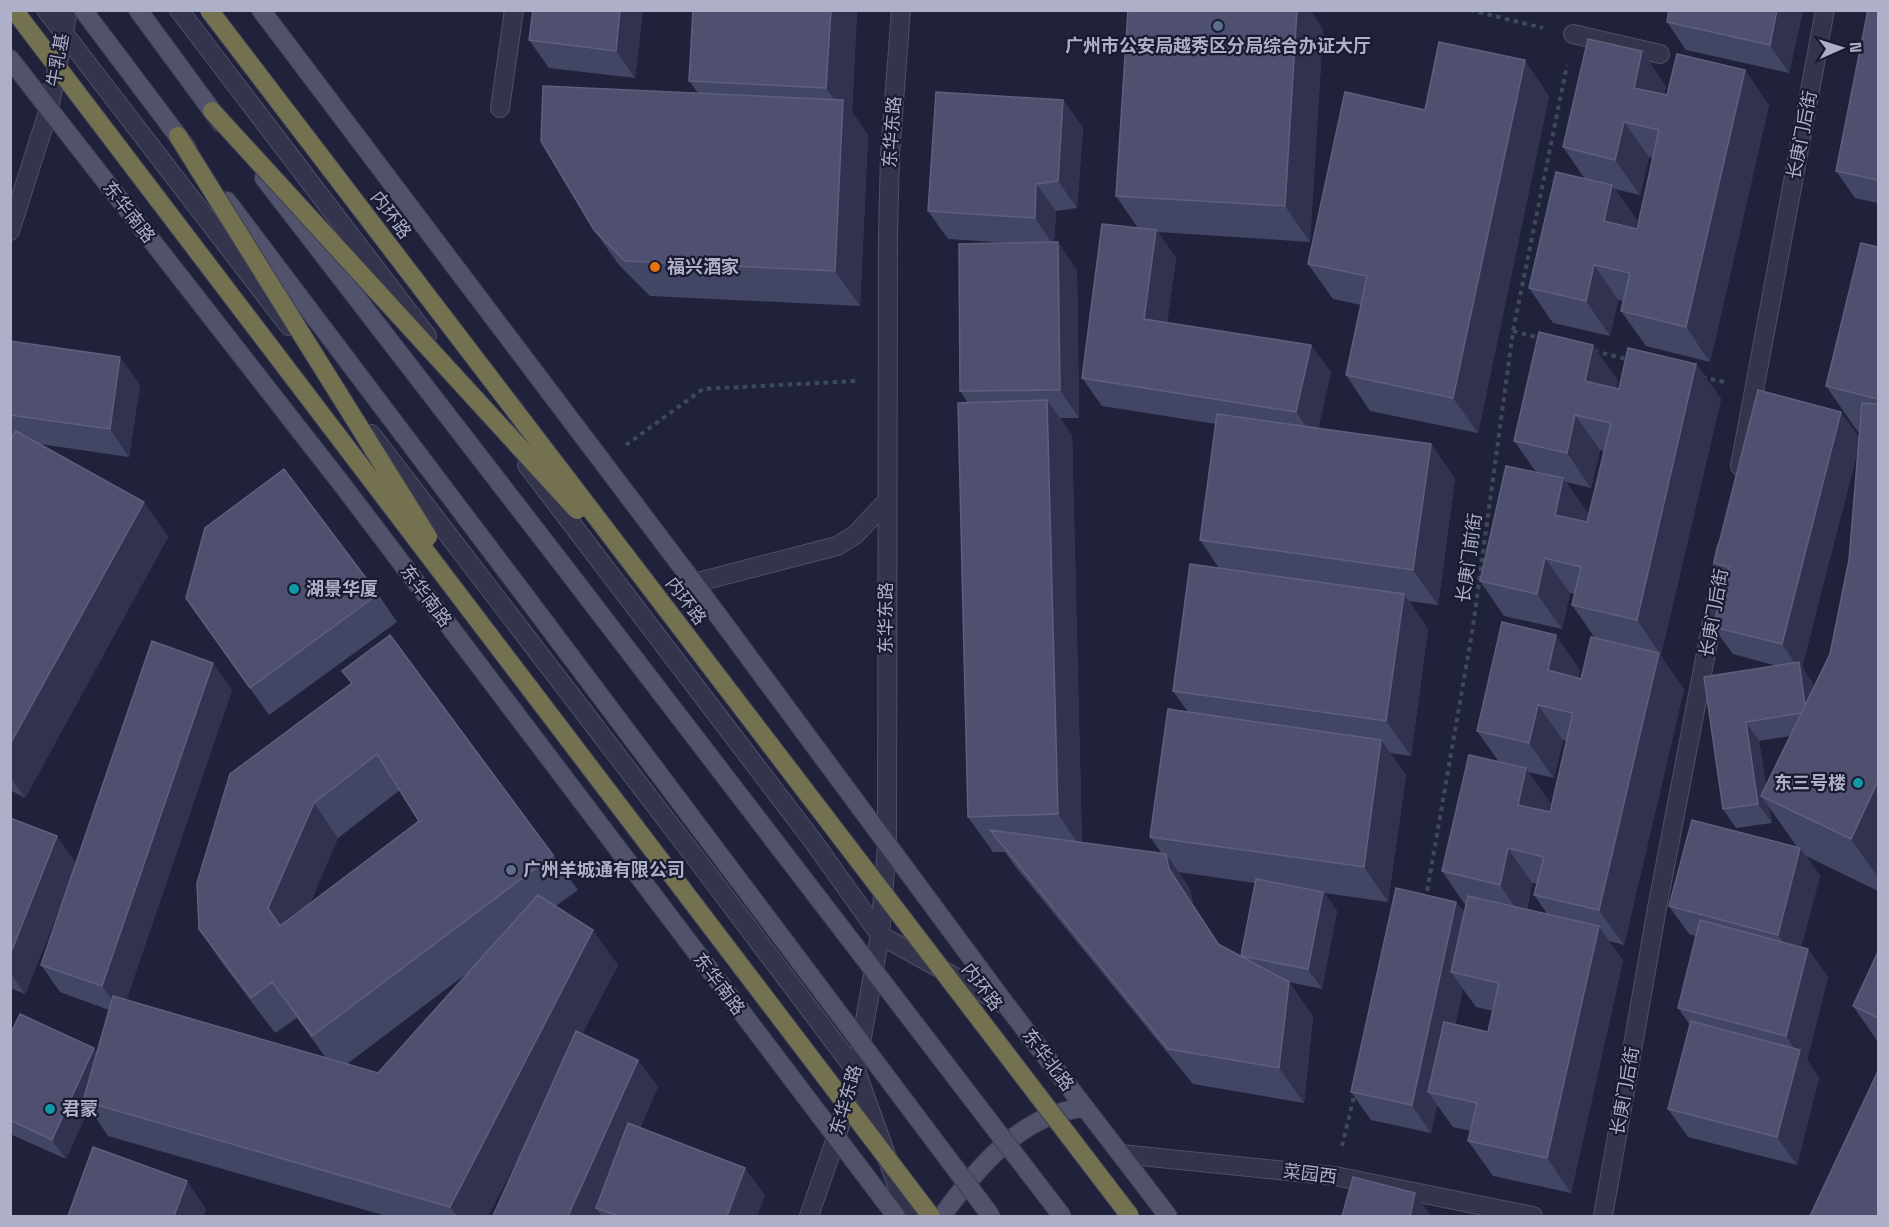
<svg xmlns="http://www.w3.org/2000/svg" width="1889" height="1227" font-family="'Space Grotesk','Noto Sans SC',sans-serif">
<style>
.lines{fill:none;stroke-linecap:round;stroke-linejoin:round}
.minor-casing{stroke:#4e5067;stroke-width:20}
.major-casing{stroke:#3a3c52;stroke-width:20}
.path{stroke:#3c4c57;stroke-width:4;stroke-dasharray:4.5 4.5;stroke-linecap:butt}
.minor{stroke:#34354c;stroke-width:18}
.major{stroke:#51536c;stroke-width:18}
.major-bridge-casing{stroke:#3a3c52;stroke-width:20;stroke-linecap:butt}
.highway-bridge-casing{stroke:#3b3d54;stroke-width:20;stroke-linecap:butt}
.major-bridge{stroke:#51536c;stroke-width:18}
.highway-bridge{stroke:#737150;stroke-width:18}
.wall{fill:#434564;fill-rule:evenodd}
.shaded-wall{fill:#303250}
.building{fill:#4f506f;stroke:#5e5f7d;stroke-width:1.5;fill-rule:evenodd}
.service-dot{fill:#5c6f8a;stroke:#191b31;stroke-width:2}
.food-dot{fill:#e8710a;stroke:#191b31;stroke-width:2}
.culture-dot{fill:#0f9aa8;stroke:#191b31;stroke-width:2}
.labels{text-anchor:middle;stroke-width:4.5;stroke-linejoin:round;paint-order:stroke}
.poi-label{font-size:18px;font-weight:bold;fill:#aeafc8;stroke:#191b31;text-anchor:start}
.street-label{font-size:18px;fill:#aeafc8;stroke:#191b31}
</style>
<rect width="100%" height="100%" fill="#20223c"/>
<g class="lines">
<defs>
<path id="minor" d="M 46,10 L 289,326
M 179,10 L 427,336
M 1573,34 L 1660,54
M 500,108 L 514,10
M 10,231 L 49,109 L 68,10
M 371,434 L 707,873 L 856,1071 L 908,1216
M 527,465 L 813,841 L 880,935 L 1007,1006
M 1740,466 L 1825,10
M 694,583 L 837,546 L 855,535 L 886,502
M 1121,1154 L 1335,1176 L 1533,1216
M 809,1216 L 836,1138 L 856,1071 L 880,935 L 887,845 L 888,234 L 890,154 L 901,10
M 1603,1216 L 1657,908 L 1726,549"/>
<path id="major" d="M 83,10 L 187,148
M 138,10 L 221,123
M 261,10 L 694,583 L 1007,1006 L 1168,1216
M 10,59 L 344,487 L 896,1216
M 264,178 L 569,573
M 227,201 L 526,597
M 942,1216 C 976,1169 1022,1113 1084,1108"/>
</defs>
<use href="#minor" class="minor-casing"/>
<use href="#major" class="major-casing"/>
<path class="path" d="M 1470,10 L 1543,28
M 1513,331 L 1543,339
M 1594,351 L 1631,360
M 1702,377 L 1724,382
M 626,445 L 703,389 L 856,381
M 1422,898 L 1427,892 L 1473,627 L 1513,331 L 1567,65
M 1342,1146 L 1355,1092"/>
<use href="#minor" class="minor"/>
<use href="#major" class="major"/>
<defs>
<path id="major-bridge" d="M 569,573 L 1062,1216
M 526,597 L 991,1216"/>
<path id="highway-bridge" d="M 14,10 L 931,1216
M 209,10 L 1130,1216
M 212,111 L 577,510
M 178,136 L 428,537"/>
</defs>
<use href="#major-bridge" class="major-bridge-casing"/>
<use href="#highway-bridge" class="highway-bridge-casing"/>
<use href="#major-bridge" class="major-bridge"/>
<use href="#highway-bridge" class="highway-bridge"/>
</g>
<path class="wall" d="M 533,10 L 643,10 L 635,78 L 549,68 L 529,40 Z
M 857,10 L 852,112 L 868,135 L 860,306 L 650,296 L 619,265 L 594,230 L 698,93 L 689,81 Z
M 1352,10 L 1384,10 L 1384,12 Z
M 1669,10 L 1803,10 L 1789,73 L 1686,50 L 1667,22 Z
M 1878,10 L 1878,203 L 1855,198 L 1836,171 Z
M 1323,29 L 1310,242 L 1158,232 L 1176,258 L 1167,323 L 1331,372 L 1318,428 L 1431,444 L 1455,479 L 1438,605 L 1409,601 L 1428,629 L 1411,756 L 1390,753 L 1406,775 L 1388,902 L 1324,893 L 1337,911 L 1322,989 L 1289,982 L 1313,1017 L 1304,1103 L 1193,1084 L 1015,866 L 1005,852 L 993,852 L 968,817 L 968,403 L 960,391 L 1011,243 L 948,239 L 928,211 L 1063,100 L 1083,128 L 1077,208 L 1056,211 L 1054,242 L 1077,270 L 1079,418 L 1060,418 L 1072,435 L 1082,843 L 1162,854 L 1150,837 L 1188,712 L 1173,691 L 1219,568 L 1200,540 L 1216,424 L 1102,406 L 1082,378 L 1138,228 L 1116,196 ZM 1178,872 L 1255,883 L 1241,956 L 1220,945 L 1193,904 L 1190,889 Z
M 1666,86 L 1664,94 L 1769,105 L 1710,362 L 1646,346 L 1621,311 L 1623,301 L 1618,300 L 1610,336 L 1553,323 L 1529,288 L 1585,179 L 1563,147 ZM 1649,157 L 1653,158 L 1637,229 L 1635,228 L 1637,220 L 1615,189 L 1640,195 Z
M 1549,96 L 1478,433 L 1370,411 L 1346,375 L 1361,305 L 1333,299 L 1308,264 L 1425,110 Z
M 1878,247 L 1878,891 L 1806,856 L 1820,876 L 1801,947 L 1808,949 L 1828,977 L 1807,1060 L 1819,1078 L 1797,1165 L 1688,1137 L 1668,1109 L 1690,1025 L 1678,1008 L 1696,936 L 1689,934 L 1669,906 L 1797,847 L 1769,807 L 1772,823 L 1736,828 L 1723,809 L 1704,677 L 1777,666 L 1733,654 L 1713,627 L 1725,580 L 1714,563 L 1859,437 L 1860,432 L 1858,432 L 1826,386 ZM 1858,449 L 1849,560 L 1830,654 L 1813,688 L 1812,682 L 1802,667 ZM 1790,736 L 1766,786 L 1759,741 Z
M 10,341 L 140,385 L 129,457 L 40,444 L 144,502 L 168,537 L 25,798 L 10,790 L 10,440 L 12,437 L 10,435 Z
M 1696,364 L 1721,399 L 1661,655 L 1660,655 L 1684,689 L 1624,945 L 1609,941 L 1623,961 L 1571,1193 L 1493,1176 L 1468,1141 L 1471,1131 L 1453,1127 L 1437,1105 L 1431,1133 L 1371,1120 L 1351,1092 L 1456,902 L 1465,913 L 1466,906 L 1442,871 L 1499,762 L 1477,731 L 1580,670 L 1578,678 L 1581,679 L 1595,638 L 1572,605 L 1574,594 L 1570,593 L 1562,629 L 1504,616 L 1480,581 L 1536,472 L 1514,441 L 1618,380 L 1616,388 L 1619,389 ZM 1600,450 L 1604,451 L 1587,522 L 1586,522 L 1588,513 L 1566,482 L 1591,488 ZM 1563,740 L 1567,741 L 1550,812 L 1548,812 L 1550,803 L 1528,772 L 1554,778 ZM 1532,883 L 1537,884 L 1534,895 L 1548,915 L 1527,910 ZM 1463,989 L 1476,1007 L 1493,1011 L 1488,1032 L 1455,1025 Z
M 378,594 L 397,622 L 269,715 L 186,598 Z
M 351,683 L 553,855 L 578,890 L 556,906 L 618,965 L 582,1034 L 638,1060 L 658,1087 L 640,1128 L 765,1195 L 757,1216 L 602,1216 L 525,1145 L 488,1216 L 386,1216 L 108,1136 L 89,1108 L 66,1159 L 10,1134 L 10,1035 L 97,1053 L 109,1010 L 60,992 L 41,965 L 64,897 L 25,994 L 10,988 L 10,818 L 76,862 L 232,690 L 126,1000 L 326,1058 L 297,1018 L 275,1033 L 223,964 L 199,929 ZM 400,790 L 419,821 L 310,903 L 338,838 ZM 470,971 L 378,1073 L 347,1064 Z
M 1878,952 L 1878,1042 L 1853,1006 Z"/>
<path class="shaded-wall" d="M 620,10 L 643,10 L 635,78 L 616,51 Z
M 831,10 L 857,10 L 852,112 L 868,135 L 860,306 L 835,271 L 843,112 L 826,88 Z
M 1297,10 L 1310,10 L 1323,29 L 1310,242 L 1285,206 Z
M 1777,10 L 1803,10 L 1789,73 L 1770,45 Z
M 1642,51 L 1666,86 L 1658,123 L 1634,88 Z
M 1525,60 L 1549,96 L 1478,433 L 1453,398 Z
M 1745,70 L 1769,105 L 1710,362 L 1686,327 Z
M 1063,100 L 1083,128 L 1077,208 L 1058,181 Z
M 1624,122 L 1649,157 L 1640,195 L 1615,160 Z
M 1036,184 L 1056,211 L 1054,246 L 1035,218 Z
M 1612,185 L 1637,220 L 1628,256 L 1604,221 Z
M 1156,230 L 1176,258 L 1164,347 L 1144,319 Z
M 1058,242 L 1077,270 L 1079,418 L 1060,390 Z
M 1594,265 L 1618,300 L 1610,336 L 1586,301 Z
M 1311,345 L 1331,372 L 1316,440 L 1296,412 Z
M 1593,345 L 1618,380 L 1610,416 L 1585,381 Z
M 120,357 L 140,385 L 129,457 L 110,429 Z
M 1696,364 L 1721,399 L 1661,655 L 1637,620 Z
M 1047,400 L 1072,435 L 1082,850 L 1058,814 Z
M 1841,412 L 1861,439 L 1802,667 L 1812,682 L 1820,732 L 1807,713 L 1800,670 L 1782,644 Z
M 1575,415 L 1600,450 L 1591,488 L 1567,453 Z
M 1431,444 L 1455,479 L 1438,605 L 1413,570 Z
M 1563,478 L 1588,513 L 1580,550 L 1555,515 Z
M 144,502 L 168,537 L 25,798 L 10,777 L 10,744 Z
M 1545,558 L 1570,593 L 1562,629 L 1537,594 Z
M 1404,594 L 1428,629 L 1411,756 L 1386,721 Z
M 1556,635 L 1580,670 L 1572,706 L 1548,670 Z
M 1659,653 L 1684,689 L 1624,945 L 1599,910 Z
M 213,663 L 232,690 L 122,1014 L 102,986 Z
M 1538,705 L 1563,740 L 1554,778 L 1529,743 Z
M 1746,722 L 1759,741 L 1768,799 L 1761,796 L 1769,807 L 1772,823 L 1758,804 Z
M 1381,740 L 1406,775 L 1388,902 L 1364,867 Z
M 1526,768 L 1550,803 L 1542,840 L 1518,805 Z
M 1878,781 L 1878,878 L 1851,839 Z
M 314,803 L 338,838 L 293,944 L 268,908 Z
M 57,836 L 77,864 L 25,994 L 10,973 L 10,955 Z
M 1508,848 L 1532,883 L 1524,920 L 1500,885 Z
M 1800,848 L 1820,876 L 1797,963 L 1778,935 Z
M 1166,854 L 1190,889 L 1193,904 L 1243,979 L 1218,944 L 1169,869 Z
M 1323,892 L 1337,911 L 1322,989 L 1308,969 Z
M 1456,902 L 1476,929 L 1451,972 L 1463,989 L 1439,1095 L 1428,1092 L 1437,1105 L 1431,1133 L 1412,1105 Z
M 1599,926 L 1623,961 L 1571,1193 L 1547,1158 Z
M 593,930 L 618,965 L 488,1216 L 457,1216 L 450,1207 Z
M 1808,949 L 1828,977 L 1807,1060 L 1819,1078 L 1797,1165 L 1777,1137 L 1798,1054 L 1786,1036 Z
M 1289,982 L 1313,1017 L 1304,1103 L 1279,1068 Z
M 94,1048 L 107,1068 L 83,1101 L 89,1108 L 66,1159 L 52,1140 Z
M 638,1060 L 658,1087 L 603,1211 L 596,1208 L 601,1215 L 600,1216 L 568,1216 Z
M 745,1168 L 765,1195 L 757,1216 L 727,1216 Z
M 187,1181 L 206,1209 L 204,1216 L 174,1216 Z
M 1415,1193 L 1431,1216 L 1410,1216 Z"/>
<path class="building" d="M 533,10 L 620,10 L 616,51 L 529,40 Z
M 693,10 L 831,10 L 826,88 L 689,81 Z
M 1128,10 L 1297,10 L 1285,206 L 1116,196 Z
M 1669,10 L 1777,10 L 1770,45 L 1667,22 Z
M 1868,10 L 1878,10 L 1878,180 L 1836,171 Z
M 1588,39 L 1642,51 L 1634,88 L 1667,95 L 1677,54 L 1745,70 L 1686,327 L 1621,311 L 1630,273 L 1594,265 L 1586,301 L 1529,288 L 1556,172 L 1612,185 L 1604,221 L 1637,229 L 1659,130 L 1624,122 L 1615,160 L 1563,147 Z
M 1439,42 L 1525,60 L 1453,398 L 1346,375 L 1367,276 L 1308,264 L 1345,92 L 1425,110 Z
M 543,86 L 843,100 L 835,271 L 625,261 L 594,230 L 541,141 Z
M 936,92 L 1063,100 L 1058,181 L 1036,184 L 1035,218 L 928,211 Z
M 1102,224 L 1156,230 L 1144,319 L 1311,345 L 1296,412 L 1082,378 Z
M 1058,242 L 1060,390 L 960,391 L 959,244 Z
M 1861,243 L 1878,247 L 1878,399 L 1826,386 Z
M 1539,332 L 1593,345 L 1585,381 L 1619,389 L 1628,348 L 1696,364 L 1637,620 L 1572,605 L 1581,567 L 1545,558 L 1537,594 L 1480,581 L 1506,466 L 1563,478 L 1555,515 L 1587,522 L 1611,423 L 1575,415 L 1567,453 L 1514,441 Z
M 10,341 L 120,357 L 110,429 L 10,415 Z
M 1758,390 L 1841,412 L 1782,644 L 1713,627 L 1729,567 L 1714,563 Z
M 1047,400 L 1058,814 L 968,817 L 958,403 Z
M 1862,403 L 1878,404 L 1878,781 L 1851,839 L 1761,796 L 1830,654 L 1849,560 Z
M 1217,414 L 1431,444 L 1413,570 L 1200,540 Z
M 16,431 L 144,502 L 10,744 L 10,440 Z
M 284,469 L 378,594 L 250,688 L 186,598 L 205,528 Z
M 1190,564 L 1404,594 L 1386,721 L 1173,691 Z
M 1502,622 L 1556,635 L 1548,670 L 1581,679 L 1591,637 L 1659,653 L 1599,910 L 1534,895 L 1544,857 L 1508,848 L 1500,885 L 1442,871 L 1469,755 L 1526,768 L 1518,805 L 1550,812 L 1573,713 L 1538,705 L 1529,743 L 1477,731 Z
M 390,635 L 553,855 L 312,1036 L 272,982 L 251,998 L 199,929 L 197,883 L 230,774 L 352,683 L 342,671 ZM 377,754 L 419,821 L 280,926 L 268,908 L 314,803 Z
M 152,641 L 213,663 L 102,986 L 41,965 Z
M 1799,662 L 1805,705 L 1801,713 L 1746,722 L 1758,804 L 1723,809 L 1704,677 Z
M 1168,709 L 1381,740 L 1364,867 L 1150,837 Z
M 10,818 L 57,836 L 10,955 Z
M 1692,820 L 1800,848 L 1778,935 L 1669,906 Z
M 990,830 L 1166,854 L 1169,869 L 1218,944 L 1289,982 L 1279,1068 L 1168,1049 Z
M 1256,879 L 1323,892 L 1308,969 L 1241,956 Z
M 1396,888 L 1456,902 L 1412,1105 L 1351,1092 Z
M 538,895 L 593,930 L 450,1207 L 83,1101 L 113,996 L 378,1073 Z
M 1468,896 L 1599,926 L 1547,1158 L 1468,1141 L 1477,1103 L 1428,1092 L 1444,1022 L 1488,1032 L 1499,983 L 1451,972 Z
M 1700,920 L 1808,949 L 1786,1036 L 1678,1008 Z
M 1878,952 L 1878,1018 L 1853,1006 Z
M 20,1014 L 94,1048 L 52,1140 L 10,1120 L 10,1035 Z
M 1691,1021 L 1800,1050 L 1777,1137 L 1668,1109 Z
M 576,1031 L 638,1060 L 568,1216 L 493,1216 Z
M 1878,1071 L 1878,1216 L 1810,1216 Z
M 628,1123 L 745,1168 L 727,1216 L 618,1216 L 596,1208 Z
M 93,1147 L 187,1181 L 174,1216 L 68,1216 Z
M 1353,1177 L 1415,1193 L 1410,1216 L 1342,1216 Z"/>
<g class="service-dot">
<circle cx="1218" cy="26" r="6"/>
<circle cx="511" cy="870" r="6"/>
</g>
<circle class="food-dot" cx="655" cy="267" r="6"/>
<g class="culture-dot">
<circle cx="294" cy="589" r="6"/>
<circle cx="1858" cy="783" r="6"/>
<circle cx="50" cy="1109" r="6"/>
</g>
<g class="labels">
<g class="poi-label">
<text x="1218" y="52" text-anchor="middle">广州市公安局越秀区分局综合办证大厅</text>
<text x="667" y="273">福兴酒家</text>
<text x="306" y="595">湖景华厦</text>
<text x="1846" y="789" text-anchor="end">东三号楼</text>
<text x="523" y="876">广州羊城通有限公司</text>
<text x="62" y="1115">君蒙</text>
</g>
<g class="street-label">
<text transform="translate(58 60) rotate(-80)" y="6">牛乳基</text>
<text transform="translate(892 132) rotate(-86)" y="6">东华东路</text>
<text transform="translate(1802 135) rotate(-79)" y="6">长庚门后街</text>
<text transform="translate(129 212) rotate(52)" y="6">东华南路</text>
<text transform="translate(391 215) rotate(53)" y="6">内环路</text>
<text transform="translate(1469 558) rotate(-82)" y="6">长庚门前街</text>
<text transform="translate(426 596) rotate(53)" y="6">东华南路</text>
<text transform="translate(686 601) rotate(53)" y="6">内环路</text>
<text transform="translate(1714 613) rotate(-80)" y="6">长庚门后街</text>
<text transform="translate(886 618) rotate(-90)" y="6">东华东路</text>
<text transform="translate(719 984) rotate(53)" y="6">东华南路</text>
<text transform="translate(982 987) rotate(53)" y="6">内环路</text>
<text transform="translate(1048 1060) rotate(53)" y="6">东华北路</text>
<text transform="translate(1625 1091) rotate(-80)" y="6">长庚门后街</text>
<text transform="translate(846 1100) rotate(-74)" y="6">东华东路</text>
<text transform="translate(1310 1174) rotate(7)" y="6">菜园西</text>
</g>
</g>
<rect width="1889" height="1227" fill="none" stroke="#aeafc8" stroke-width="24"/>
<g transform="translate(1841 48) rotate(87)" stroke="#191b31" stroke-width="4.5" paint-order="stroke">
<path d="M0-4.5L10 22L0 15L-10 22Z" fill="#aeafc8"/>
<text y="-9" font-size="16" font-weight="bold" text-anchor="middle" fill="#aeafc8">N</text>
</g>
</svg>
